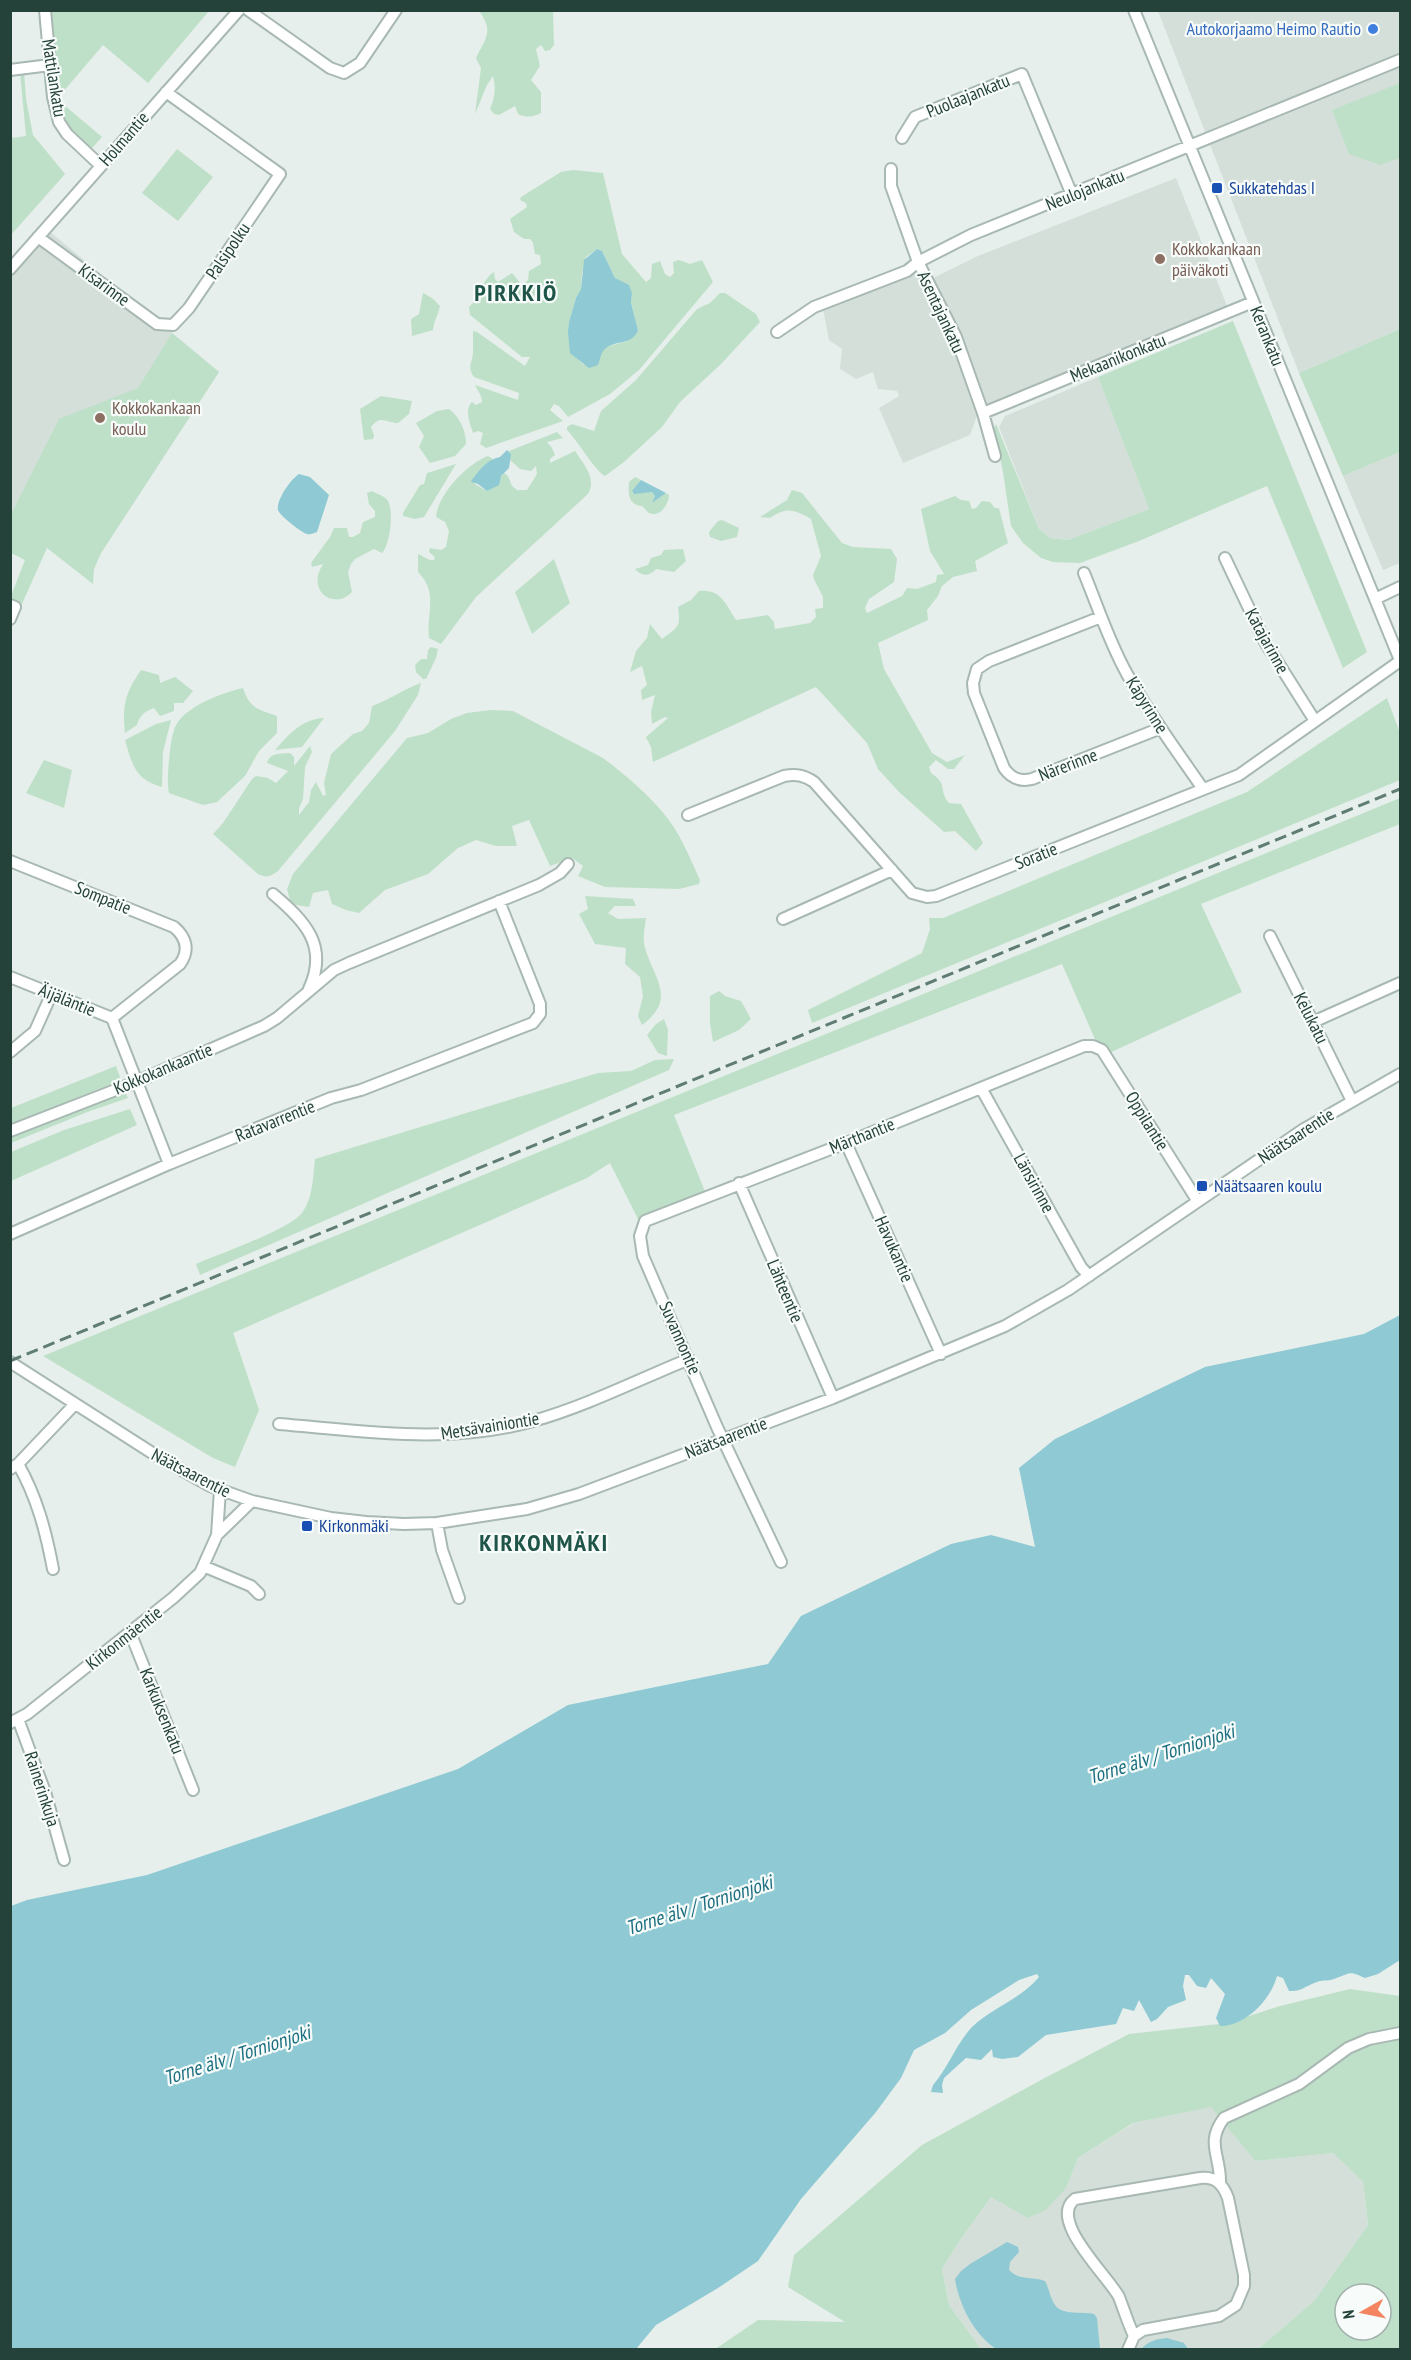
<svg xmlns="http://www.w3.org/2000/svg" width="1411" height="2360" font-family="'PT Sans Narrow',sans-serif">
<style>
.built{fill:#d4dfda}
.green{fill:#bfe0c8;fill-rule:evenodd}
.water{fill:#8ec9d4}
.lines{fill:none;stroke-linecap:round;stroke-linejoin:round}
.minor-casing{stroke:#a8b8b2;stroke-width:14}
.minor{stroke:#fff;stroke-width:10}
.rail{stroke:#5f7d75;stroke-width:3;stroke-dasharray:12 6;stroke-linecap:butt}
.shop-dot{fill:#3f7fe0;stroke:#f7fbf9;stroke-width:2}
.transit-dot{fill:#1a4fb4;stroke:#f7fbf9;stroke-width:2}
.education-dot{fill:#8d6e63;stroke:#f7fbf9;stroke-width:2}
.labels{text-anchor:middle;stroke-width:4.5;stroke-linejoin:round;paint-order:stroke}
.shop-label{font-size:18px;fill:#366cbe;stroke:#f7fbf9;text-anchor:end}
.street-label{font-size:18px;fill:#24423a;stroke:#f7fbf9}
.transit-label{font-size:18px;fill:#164399;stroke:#f7fbf9;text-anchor:start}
.education-label{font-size:18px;fill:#785e54;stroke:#f7fbf9;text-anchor:start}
.water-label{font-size:20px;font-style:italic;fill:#1c6f80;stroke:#f7fbf9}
.district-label{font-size:24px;font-weight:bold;letter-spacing:1.5px;fill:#1f5548;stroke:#f7fbf9}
</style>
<rect width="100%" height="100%" fill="#e6efeb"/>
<path class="built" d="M 1158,11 L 1400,11 L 1400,329 L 1299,373 Z
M 1176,178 L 1227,306 L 979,410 L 970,435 L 903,463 L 879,408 L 899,396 L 897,391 L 878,389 L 873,372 L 856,379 L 840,369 L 842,349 L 829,340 L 823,309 L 920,271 L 925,282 L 978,256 Z
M 49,231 L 219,372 L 101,553 L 11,519 L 11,275 Z
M 1098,377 L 1149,509 L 1068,540 L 1050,538 L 1039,529 L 999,427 L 1005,416 Z
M 1400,452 L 1400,563 L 1383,570 L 1343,476 Z
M 1211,2106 L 1255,2161 L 1333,2153 L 1363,2182 L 1368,2225 L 1315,2300 L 1258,2349 L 981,2349 L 949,2305 L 942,2269 L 960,2240 L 991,2197 L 1066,2188 L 1078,2158 L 1134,2123 Z"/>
<path class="green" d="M 41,11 L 209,11 L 148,83 L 103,45 L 57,99 L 102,137 L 84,157 C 73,144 60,131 52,116 C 41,92 43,39 41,11 Z
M 479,11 L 553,11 L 554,45 L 550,50 L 545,51 L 541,45 L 536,49 L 540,66 L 531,80 L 541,92 L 541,113 C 533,117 527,118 518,114 L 515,106 L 499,115 L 494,114 L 490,109 C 495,98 496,88 493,76 L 487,85 L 475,114 L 481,68 L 476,58 C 486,38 494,31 479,11 Z
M 24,71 L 26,99 L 33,135 L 65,174 L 11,235 L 11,138 L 26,136 L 20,72 Z
M 1400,83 L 1400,158 L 1380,165 L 1349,154 L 1332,110 Z
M 177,149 L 213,177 L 178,221 L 142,193 Z
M 573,170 L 603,173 L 622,254 L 646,282 L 651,278 L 652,264 L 660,261 L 665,274 L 670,277 L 674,273 L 673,262 L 679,260 L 690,264 L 702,260 L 713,282 L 639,370 L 610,394 L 568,417 L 559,406 L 554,404 L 550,410 L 563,421 L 486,448 L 480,444 L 483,433 L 478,431 L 473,433 C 470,423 464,410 472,402 L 476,405 L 482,402 L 481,396 L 475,385 L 518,400 L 519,393 L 474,377 C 467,367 472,364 473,353 C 473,346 473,339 473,331 L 477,332 L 525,366 L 530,357 L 522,357 L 470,315 L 469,307 C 480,298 482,279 494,272 L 495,279 L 498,282 L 512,273 L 522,285 L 528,280 L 529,271 L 541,264 L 540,255 L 535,254 L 533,243 L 530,239 L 524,239 L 514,232 L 510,219 L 527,207 L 526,203 L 520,200 L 521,197 L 561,172 ZM 597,249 L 602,251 L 615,278 L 619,282 L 624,283 L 632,293 L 631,303 L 638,330 C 630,343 622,342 609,346 C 600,349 592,359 584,365 L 575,356 L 569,322 L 576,298 L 581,289 L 582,273 L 586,257 Z
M 423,293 L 432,298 L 440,306 C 438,315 434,321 433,330 L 412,336 L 411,319 L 419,314 Z
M 720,293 L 725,293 L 756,314 L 760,322 L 721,364 L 680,402 L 662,427 L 624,462 L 605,476 C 595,471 578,441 567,430 L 567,427 L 572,424 L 594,431 L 601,411 L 636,380 L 697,309 L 710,303 Z
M 1233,321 L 1367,652 L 1343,668 L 1267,486 L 1139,541 L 1080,563 L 1053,562 L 1041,558 L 1023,543 L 1011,526 L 1003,472 L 994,428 L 996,424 L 1039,529 L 1050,538 L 1068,540 L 1149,509 L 1098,377 Z
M 1400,329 L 1400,452 L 1343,476 L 1299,373 Z
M 172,333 L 219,372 L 101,553 L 94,569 L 93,584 L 47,548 L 21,606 L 11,602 L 11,596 L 25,560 L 11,553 L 10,516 L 59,419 L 138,388 Z
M 381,396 L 412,401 L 409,414 L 398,423 C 386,423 381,414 371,427 L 374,435 L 373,439 L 364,440 L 360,409 Z
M 449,409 C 460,417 466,431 466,444 L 455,456 L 430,463 L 419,447 L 424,436 L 416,423 L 437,411 Z
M 557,432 L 563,438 L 547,442 L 552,448 L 555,455 L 550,459 L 550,463 L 575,451 C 584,465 597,478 588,494 L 476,597 L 441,644 L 429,638 C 426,613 439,593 418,572 L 418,554 L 430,560 L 434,560 L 435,557 L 429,552 L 430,548 L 441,550 L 446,547 L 449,531 L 445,522 L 436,517 C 438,494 467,464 488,456 L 493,459 L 474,477 L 475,484 L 487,491 L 504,473 L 508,476 L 512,486 L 517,490 L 527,490 L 537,474 L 536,466 L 531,471 L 520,469 L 510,460 L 509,451 Z
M 456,464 L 424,517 L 415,519 L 403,516 L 403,513 L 420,485 L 424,484 L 427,473 Z
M 635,477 L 641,480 L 632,493 L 652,492 L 655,496 L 652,503 L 666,493 L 669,495 C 669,504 660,518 649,513 C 646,511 645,508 642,506 C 628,505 628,493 629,482 Z
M 792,490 L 802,493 L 842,543 L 853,547 L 891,549 L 897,559 L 894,582 L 869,599 L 865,608 L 867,613 L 902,596 L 907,588 L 917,589 L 936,582 L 937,575 L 944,574 L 930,551 L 921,509 L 955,496 L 961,500 L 969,501 L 972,509 L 976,508 L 982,501 L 990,502 L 995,508 L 999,508 L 1008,543 L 975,561 L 977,571 L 953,577 L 942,586 L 938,596 L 927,610 L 928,620 L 878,643 L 884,669 L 932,753 L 947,762 L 965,755 L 954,769 L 948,769 L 936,760 L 929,767 L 931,773 C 949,785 938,791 949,803 L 961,804 L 983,843 L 976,851 L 955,831 L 944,832 L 899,792 L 878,769 L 867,743 L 816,687 L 653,762 L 651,747 L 646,737 L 668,718 L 665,717 L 652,724 L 651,712 L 655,695 L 642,700 L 641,690 L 647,685 L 642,666 L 630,672 L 636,651 L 647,638 L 650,624 L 662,639 C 678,627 681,628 678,607 L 691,600 L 699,591 C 720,588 726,604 736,620 L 768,615 L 774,622 L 775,629 L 810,623 L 816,617 L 815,609 L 823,608 L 823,597 L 814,579 L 813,575 L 821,556 L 811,519 C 793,509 787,507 770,518 L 760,517 L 787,500 Z
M 372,491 C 377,494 385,496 388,501 C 394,512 390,545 382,553 L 374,549 L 355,559 L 351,564 L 348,572 L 352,592 C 336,610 305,593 323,564 L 312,567 L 311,563 L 330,537 L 334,528 L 347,528 L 349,537 L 353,537 L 360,533 L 363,522 L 375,517 L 375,511 L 369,504 L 367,493 Z
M 722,520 L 739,528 L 737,537 L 721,541 L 710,537 L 709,532 L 718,521 Z
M 683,549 L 686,561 L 674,572 L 656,569 C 650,576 642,577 635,569 L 648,565 L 651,558 L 661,555 L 664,550 Z
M 554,559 L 570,603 L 532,634 L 515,592 Z
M 431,647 L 438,649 L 436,658 L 426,679 L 423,679 L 416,672 L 415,665 L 421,659 L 427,659 L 428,650 Z
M 141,670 L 159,675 L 160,683 L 175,677 L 193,691 L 183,703 L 174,703 L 174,711 L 160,716 L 154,708 C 145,711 139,716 137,725 L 125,733 C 122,705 125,693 141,670 Z
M 421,683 L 418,695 L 395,731 L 278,871 C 270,877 266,878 258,874 L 213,834 L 223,823 L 252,779 L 256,776 L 268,778 L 276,783 L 288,771 L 267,763 C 270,752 281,754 290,753 L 294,757 L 294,766 L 310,746 L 312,752 L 305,767 L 303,799 L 299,808 L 299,815 L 309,802 L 311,790 L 316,782 L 323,796 L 326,795 L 324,783 L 331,754 L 353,734 L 362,731 L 369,723 L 372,706 C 389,700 404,689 421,683 Z
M 243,688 C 250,709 258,709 277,716 L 277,733 L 259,751 L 245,776 L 217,802 L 203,805 L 169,793 C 167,782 168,772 169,760 C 170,749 171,738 175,727 C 185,706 222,693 243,688 Z
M 1387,698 L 1400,733 L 1400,780 L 812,1023 L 808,1010 L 922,953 L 930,929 L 929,918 L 943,918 L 1247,792 Z
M 491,710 L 513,711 L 603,758 C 626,775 660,804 675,829 C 685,845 692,863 700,880 L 699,884 L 679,889 L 605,887 L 578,876 L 583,866 L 572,858 L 550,866 L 529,820 L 512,826 L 517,846 L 496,846 L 476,840 L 458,848 L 428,874 L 385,890 L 359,913 L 346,910 L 332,904 L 328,890 L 313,893 L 309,907 L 291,904 L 287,889 L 293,874 L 407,738 L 428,733 L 451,719 L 467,713 Z
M 324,718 L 302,747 L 275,750 C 289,734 302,719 324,718 Z
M 171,720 L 163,752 L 162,787 C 135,780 132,764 125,740 L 156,724 Z
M 44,760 L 72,770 L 64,808 L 26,793 Z
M 1400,798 L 1400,824 L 1201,904 L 1242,992 L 1107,1054 L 1098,1046 L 1062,964 L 674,1115 L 706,1194 L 639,1221 L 610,1163 L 587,1178 L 233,1333 L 259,1410 L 235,1467 L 213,1458 L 43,1356 Z
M 585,896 L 633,899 L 636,906 L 615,906 L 608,913 L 618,919 L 646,918 C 645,926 643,935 644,943 C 650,975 680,997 642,1025 L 638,1016 L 643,996 L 640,977 L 625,964 L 626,948 L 595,944 L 579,914 L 588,909 Z
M 719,991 L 725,996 L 741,1001 L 751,1019 L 739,1030 L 713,1042 L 710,1023 L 710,996 Z
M 664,1019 L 668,1030 L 667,1056 L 658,1053 L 647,1035 L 656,1024 Z
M 674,1059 L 669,1070 L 200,1275 L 196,1264 C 219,1254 288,1230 302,1213 C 313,1198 313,1177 315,1159 L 598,1073 L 631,1071 L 655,1060 Z
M 116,1066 L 121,1080 L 11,1124 L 11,1108 Z
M 124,1089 L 128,1098 L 90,1111 L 11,1143 L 11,1135 Z
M 130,1109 L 137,1125 L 11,1181 L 11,1152 L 64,1130 Z
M 1350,1989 L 1400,1996 L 1400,2349 L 1258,2349 L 1315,2300 L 1368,2225 L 1363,2182 L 1333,2153 L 1255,2161 L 1211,2107 L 1133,2123 L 1078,2158 L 1066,2188 L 1046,2210 L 1028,2218 L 991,2197 L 960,2240 L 942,2269 L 949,2305 L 981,2349 L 714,2350 L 758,2320 L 845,2322 L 788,2287 L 794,2255 L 922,2145 L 1041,2080 L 1129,2034 L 1228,2023 L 1280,2006 ZM 1345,2294 L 1381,2294 L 1381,2330 L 1345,2330 Z"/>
<path class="water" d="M 597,249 L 602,251 L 615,278 L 629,285 L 632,293 L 631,303 L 638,330 C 633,345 616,340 606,348 C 601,351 600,360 598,365 L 589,368 L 570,353 L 568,333 L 569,322 L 576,298 L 581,289 L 584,260 Z
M 507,450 L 511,454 L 509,468 L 501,476 L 499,485 L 487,491 L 478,484 L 472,482 L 471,481 C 479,471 487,459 500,457 Z
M 299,474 L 310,477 L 329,495 L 317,532 C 313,533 311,535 307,534 C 302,533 279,515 278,510 C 276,500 291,479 299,474 Z
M 641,480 L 666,493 L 652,503 L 655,496 L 652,492 L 634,494 L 632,491 Z
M 1400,1315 L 1400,1960 L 1378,1974 L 1365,1978 C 1349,1970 1350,1973 1334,1979 C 1329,1981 1325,1980 1320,1981 C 1308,1984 1302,1992 1289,1991 L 1283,1978 L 1277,1976 C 1271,1999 1246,2026 1220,2026 L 1216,2018 L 1225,1994 L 1211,1978 L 1206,1988 L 1197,1986 L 1189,1975 L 1185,1975 L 1183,1986 L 1186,2000 L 1168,2007 L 1157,2019 L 1151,2022 L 1139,2000 L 1134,2011 L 1123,2008 L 1116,2024 L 1046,2035 L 1018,2057 L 1002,2059 L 993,2057 L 992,2049 L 981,2060 L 966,2058 L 944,2078 L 942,2085 L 943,2093 L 931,2092 L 933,2085 C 948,2068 956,2044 972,2027 C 993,2007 1021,1999 1039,1977 L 1037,1974 L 1019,1980 L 971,2010 L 945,2033 L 914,2050 L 901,2078 L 876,2112 L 801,2199 L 758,2261 L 718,2288 L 656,2325 L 636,2349 L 11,2349 L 11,1906 L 27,1900 L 147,1875 L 458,1769 L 568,1705 L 768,1664 L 801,1616 L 951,1544 L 991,1535 L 1035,1547 L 1019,1468 L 1055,1439 L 1205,1367 L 1364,1334 Z
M 1007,2242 L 1018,2247 L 1019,2252 L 1010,2262 L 1009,2270 C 1019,2281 1031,2276 1045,2281 C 1049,2288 1050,2298 1055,2305 C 1063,2316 1083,2311 1094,2314 L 1097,2318 L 1100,2349 L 996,2349 C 974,2334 959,2305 955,2279 L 961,2271 L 970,2264 Z
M 1167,2338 L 1184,2343 L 1188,2349 L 1141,2349 C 1149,2341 1156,2339 1167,2338 Z"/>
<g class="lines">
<defs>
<path id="minor" d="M 45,10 L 53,97 L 59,122 L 67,134 L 101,166
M 248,10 L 330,68 L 344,73 L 360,63 L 396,10
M 1134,10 L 1400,660
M 10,70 L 50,65
M 902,138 L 915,117 L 1022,74 L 1072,195
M 891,169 L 891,186 L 918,262 L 956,337 L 983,413 L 995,456
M 38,237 L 157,324 L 173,325 L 189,308 L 280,174 L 166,92
M 10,269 L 239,10
M 777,332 L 814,307 L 907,271 L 918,262 L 971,235 L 1400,60
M 983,413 L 1253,302
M 1225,558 L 1265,642 L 1315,721
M 1084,573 C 1098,607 1109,642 1127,674 C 1149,714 1177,751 1203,789
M 1375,599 L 1400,587
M 10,605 L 15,607 L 10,619
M 1101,617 L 989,661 L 977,669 L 973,683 L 974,693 L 1004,768 C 1011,778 1019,782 1032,779 L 1161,728
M 688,815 L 784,776 C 796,774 804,775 814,782 L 912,893 L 927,897 L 936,896 L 1239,775 L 1400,661
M 10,861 L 174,927 C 186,937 190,950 180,964 L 112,1018
M 273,894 C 305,921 329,946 309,989
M 783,919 L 892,870
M 1270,936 L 1352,1101
M 10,977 L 112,1018 L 169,1164
M 1313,1022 L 1400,983
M 10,1052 L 35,1031 L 52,993
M 981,1088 L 1081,1267 L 1089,1276
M 10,1131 L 136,1082 L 264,1026 L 277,1018 L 334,970 L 349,963 L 539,885 L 560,873 L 568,864
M 846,1143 L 941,1354
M 739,1183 L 833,1398
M 10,1234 L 169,1164 L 331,1098 L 361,1090 L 533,1023 L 540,1014 L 540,1004 L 499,901
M 10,1362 L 160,1458 L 210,1486 L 252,1501 L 331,1518 L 366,1522 L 404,1524 L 437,1523 L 527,1509 L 579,1494 L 833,1398 L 1005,1326 L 1068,1290 L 1304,1129 L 1400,1074
M 279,1424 C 363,1431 450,1445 533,1421 C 584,1407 640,1379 689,1359
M 18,1464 C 37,1497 46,1532 53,1569
M 10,1469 L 18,1464 L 75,1404
M 437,1523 L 442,1550 L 459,1598
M 217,1535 L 252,1501
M 781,1562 L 717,1427 L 643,1256 L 640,1236 L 645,1221 L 846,1143 L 1084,1046 L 1093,1046 L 1102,1050 L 1197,1200
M 203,1566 L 251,1586 L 259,1594
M 130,1632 L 193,1790
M 18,1719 L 45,1792 L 64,1860
M 10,1723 L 27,1714 L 173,1598 L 200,1573 L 217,1535 L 220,1490
M 1220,2183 C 1221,2156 1205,2143 1224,2118 L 1299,2084 L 1348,2048 L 1369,2039 L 1400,2033
M 1128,2350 L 1134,2336 L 1143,2330 L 1219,2316 L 1236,2305 L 1244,2286 L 1244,2275 L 1228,2198 C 1223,2184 1215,2176 1200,2178 L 1075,2199 C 1047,2220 1109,2277 1119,2297 C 1124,2310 1128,2323 1134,2336"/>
</defs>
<use href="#minor" class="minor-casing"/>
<use href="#minor" class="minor"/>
<path class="rail" d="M 10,1361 L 1400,789"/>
</g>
<circle class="shop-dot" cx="1373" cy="29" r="6"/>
<g class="transit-dot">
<rect x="1211" y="182" width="12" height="12" rx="3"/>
<rect x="1196" y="1180" width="12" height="12" rx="3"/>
<rect x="301" y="1520" width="12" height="12" rx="3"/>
</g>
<g class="education-dot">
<circle cx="1160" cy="259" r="6"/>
<circle cx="100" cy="418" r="6"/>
</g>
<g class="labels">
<g class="shop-label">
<text x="1361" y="35">Autokorjaamo Heimo Rautio</text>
</g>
<g class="street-label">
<text transform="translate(54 78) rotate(81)" y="6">Mattilankatu</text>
<text transform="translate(968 96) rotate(-22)" y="6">Puolaajankatu</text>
<text transform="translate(124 139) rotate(-49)" y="6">Holmantie</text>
<text transform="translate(1085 190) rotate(-22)" y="6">Neulojankatu</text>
<text transform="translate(228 251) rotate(-56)" y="6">Palsipolku</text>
<text transform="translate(104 285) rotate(36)" y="6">Kisarinne</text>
<text transform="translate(941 312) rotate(65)" y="6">Asentajankatu</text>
<text transform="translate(1267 336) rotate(68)" y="6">Kerankatu</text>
<text transform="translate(1118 358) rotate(-22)" y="6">Mekaanikonkatu</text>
<text transform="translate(1267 641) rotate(61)" y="6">Katajarinne</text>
<text transform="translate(1147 705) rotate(58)" y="6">Käpyrinne</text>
<text transform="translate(1068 765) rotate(-21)" y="6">Närerinne</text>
<text transform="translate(1036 856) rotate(-22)" y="6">Soratie</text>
<text transform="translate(103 898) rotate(22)" y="6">Sompatie</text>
<text transform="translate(67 1000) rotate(22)" y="6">Äijäläntie</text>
<text transform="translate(1311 1018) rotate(63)" y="6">Kelukatu</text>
<text transform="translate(163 1069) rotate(-23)" y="6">Kokkokankaantie</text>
<text transform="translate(275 1121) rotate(-22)" y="6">Ratavarrentie</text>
<text transform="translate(1147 1121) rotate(58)" y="6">Oppilantie</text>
<text transform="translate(862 1136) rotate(-22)" y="6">Märthantie</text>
<text transform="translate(1296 1136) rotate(-33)" y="6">Näätsaarentie</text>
<text transform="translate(1034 1183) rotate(61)" y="6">Länsirinne</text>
<text transform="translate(894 1249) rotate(66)" y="6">Havukantie</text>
<text transform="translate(785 1291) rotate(67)" y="6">Lähteentie</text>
<text transform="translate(680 1338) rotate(66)" y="6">Suvannontie</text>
<text transform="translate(490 1426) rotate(-9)" y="6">Metsävainiontie</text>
<text transform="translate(726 1438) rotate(-21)" y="6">Näätsaarentie</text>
<text transform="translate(191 1473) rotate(27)" y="6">Näätsaarentie</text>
<text transform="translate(124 1638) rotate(-38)" y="6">Kirkonmäentie</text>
<text transform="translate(162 1711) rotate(68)" y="6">Karkuksenkatu</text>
<text transform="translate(42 1789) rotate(72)" y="6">Rainerinkuja</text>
</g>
<g class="transit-label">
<text x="1229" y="194">Sukkatehdas I</text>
<text x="1214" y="1192">Näätsaaren koulu</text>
<text x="319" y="1532">Kirkonmäki</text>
</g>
<g class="education-label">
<text x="1172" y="255">Kokkokankaan<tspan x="1172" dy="21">päiväkoti</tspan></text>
<text x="112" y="414">Kokkokankaan<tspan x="112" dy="21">koulu</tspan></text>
</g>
<g class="water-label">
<text transform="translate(1161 1754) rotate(-18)" y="7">Torne älv / Tornionjoki</text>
<text transform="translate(699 1905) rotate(-18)" y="7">Torne älv / Tornionjoki</text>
<text transform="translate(237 2055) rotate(-18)" y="7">Torne älv / Tornionjoki</text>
</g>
<g class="district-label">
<text x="516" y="301">PIRKKIÖ</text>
<text x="544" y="1551">KIRKONMÄKI</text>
</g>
</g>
<rect width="1411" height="2360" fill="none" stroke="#24423a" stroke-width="24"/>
<g transform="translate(1363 2312) rotate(261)"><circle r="28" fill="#f7fbf9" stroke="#a3b1ad" stroke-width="1.5"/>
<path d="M0-4.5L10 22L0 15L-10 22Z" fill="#f4845f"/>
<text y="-9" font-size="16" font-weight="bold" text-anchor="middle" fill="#24423a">N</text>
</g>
</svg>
